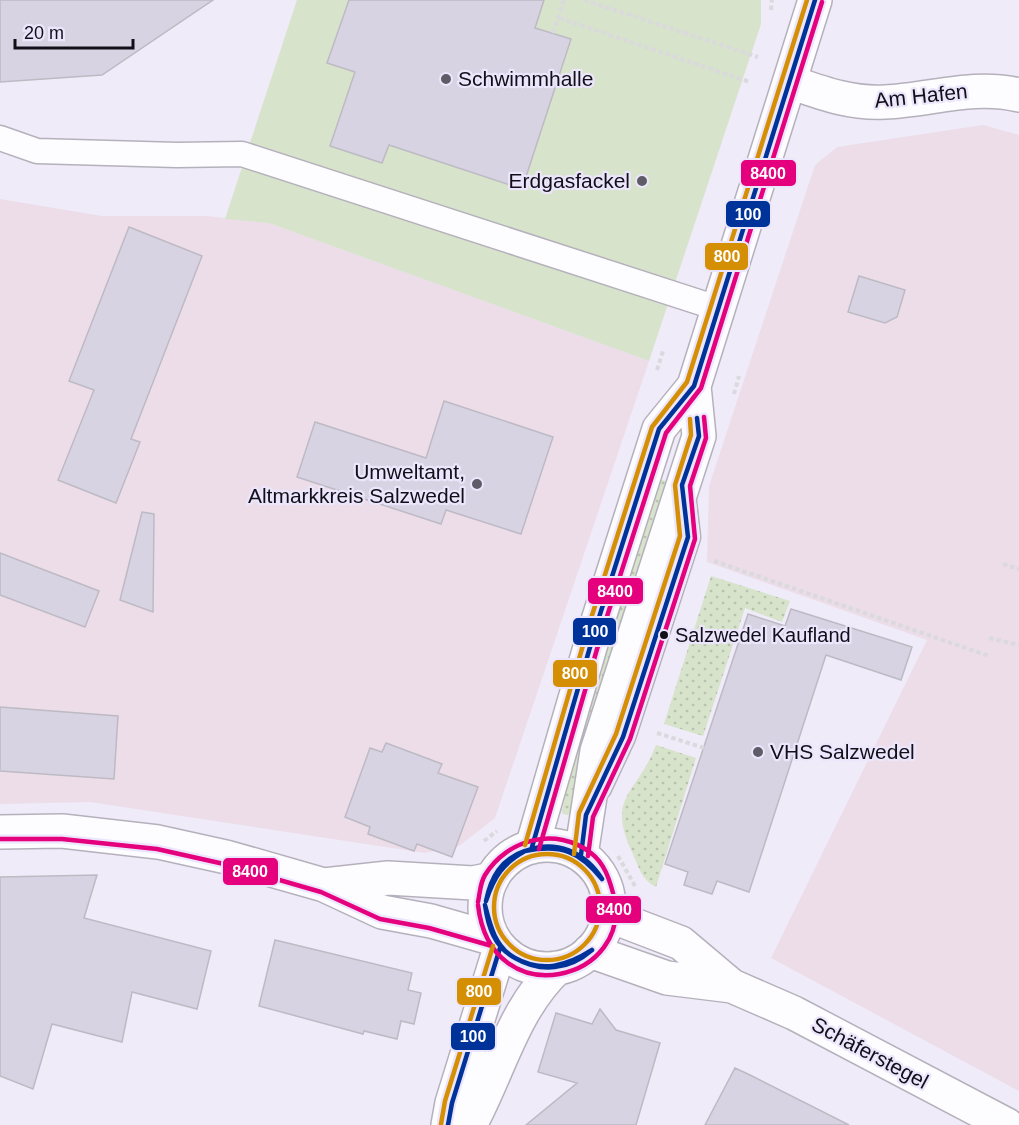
<svg xmlns="http://www.w3.org/2000/svg" width="1019" height="1125" font-family="Arial,sans-serif">
<style>
.commercial{fill:#ecdde9}
.grass{fill:url(#grass-dots)}
.pitch{fill:#d7e3ca}
.building{fill:#d8d3e2;stroke:#bdbac4;stroke-width:1.5}
.lines{fill:none;stroke-linecap:round;stroke-linejoin:round}
.lane-casing{stroke:#b5b1bc;stroke-width:27}
.street-casing{stroke:#b5b1bc;stroke-width:36}
.secondary-casing{stroke:#b5b1bc;stroke-width:36}
.path{stroke:#dad9dd;stroke-width:4;stroke-dasharray:4.5 3;stroke-linecap:butt}
.lane{stroke:#fdfcfe;stroke-width:24}
.street{stroke:#fdfcfe;stroke-width:33}
.secondary{stroke:#fdfcfe;stroke-width:33}
.bus-1-casing{stroke:#ece6fd;stroke-width:9}
.bus-2-casing{stroke:#ece6fd;stroke-width:9}
.bus-3-casing{stroke:#ece6fd;stroke-width:9}
.bus-1{stroke:#039;stroke-width:4.5}
.bus-2{stroke:#e5007d;stroke-width:4.5}
.bus-3{stroke:#d58f04;stroke-width:4.5}
.poi-dot{fill:#5f5c67;stroke:#ece6fd;stroke-width:2}
.bus-dot{fill:#120f19;stroke:#ece6fd;stroke-width:2}
.labels{text-anchor:middle;stroke-width:4.5;stroke-linejoin:round;paint-order:stroke}
.bus-label{font-size:20px;fill:#120f19;stroke:#ece6fd;text-anchor:start}
.poi-label{font-size:21px;fill:#120f19;stroke:#ece6fd;text-anchor:start}
.street-label{font-size:21px;fill:#120f19;stroke:#ece6fd}
.line-badge{stroke:#ece6fd;stroke-width:2}
.badge-label{font-size:16px;text-anchor:middle;font-weight:bold;fill:#fff}
</style>
<defs>
<pattern id="grass-dots" width="8" height="8" patternUnits="userSpaceOnUse" patternTransform="scale(1.5)"><rect width="8" height="8" fill="#d7e3ca"/><path d="M2 2h.1M6 6h.1" fill="none" stroke="#b8c2ad" stroke-width="1.8" stroke-linecap="round"/></pattern>
</defs>
<rect width="100%" height="100%" fill="#efebf8"/>
<path class="commercial" d="M 983,125 L 1019,135 L 1019,1091 L 771,958 L 927,640 L 707,562 L 709,486 L 815,165 L 837,147 Z
M 0,199 L 102,216 L 207,216 L 269,223 L 649,361 L 495,818 L 459,846 L 425,853 L 90,802 L 0,804 Z"/>
<path class="grass" d="M 655,478 L 669,482 L 573,810 L 568,815 L 563,814 L 562,811 L 581,728 Z
M 711,576 L 790,601 L 782,622 L 745,608 L 703,736 L 664,724 Z
M 656,745 L 696,758 L 656,887 C 642,880 639,868 633,854 C 605,796 637,795 656,745 Z"/>
<path class="pitch" d="M 297,0 L 761,0 L 761,24 L 649,361 L 269,223 L 225,219 Z"/>
<path class="building" d="M 0,0 L 213,0 L 102,75 L 0,82 Z
M 349,0 L 544,0 L 535,28 L 571,39 L 522,189 L 389,145 L 382,163 L 330,146 L 355,72 L 327,63 Z
M 129,227 L 202,256 L 131,439 L 140,442 L 116,503 L 58,480 L 94,390 L 69,381 Z
M 859,276 L 905,290 L 897,317 L 885,323 L 848,312 Z
M 444,401 L 553,437 L 521,534 L 446,510 L 441,524 L 297,477 L 315,422 L 426,458 Z
M 142,512 L 154,514 L 153,612 L 120,600 Z
M 0,553 L 99,591 L 85,627 L 0,595 Z
M 791,609 L 912,647 L 901,680 L 826,655 L 749,892 L 717,881 L 712,894 L 684,885 L 688,872 L 665,864 L 748,614 L 785,626 Z
M 0,707 L 118,716 L 114,779 L 0,771 Z
M 386,743 L 442,764 L 438,773 L 478,787 L 452,857 L 417,844 L 414,851 L 368,834 L 370,827 L 345,817 L 370,748 L 382,752 Z
M 97,875 L 84,918 L 211,951 L 197,1009 L 132,992 L 122,1042 L 52,1024 L 33,1089 L 0,1076 L 0,877 Z
M 275,940 L 412,973 L 408,990 L 421,993 L 414,1024 L 401,1021 L 397,1039 L 364,1031 L 363,1034 L 259,1006 Z
M 600,1009 L 616,1030 L 660,1043 L 636,1125 L 526,1125 L 577,1083 L 538,1072 L 556,1013 L 592,1024 Z
M 735,1068 L 750,1075 L 849,1125 L 705,1125 Z"/>
<g class="lines">
<defs>
<path id="lane" d="M 0,138 L 37,151 L 177,155 L 242,154 L 717,308
M 599,788 L 623,737 L 688,537 L 683,494"/>
<path id="street" d="M 790,82 C 822,93 851,104 885,102 C 931,100 973,84 1019,95
M 608,915 L 681,943 L 732,986 L 794,1013 L 1007,1125
M 590,951 L 667,978 L 732,986"/>
<path id="secondary" d="M 0,832 L 62,831 L 158,842 L 226,857 L 324,885 L 382,912 L 431,921 L 494,939
M485 907a62 62 0 1 1 124 0a62 62 0 1 1-124 0Z
M 532,847 L 595,630 L 659,429 L 694,386 L 815,0
M 581,855 L 597,751 L 699,436 L 694,386
M 324,885 L 388,878 L 473,883 L 492,879
M 448,1125 L 452,1103 L 500,948
M 470,1125 C 499,1072 512,1011 557,968"/>
</defs>
<use href="#lane" class="lane-casing"/>
<use href="#street" class="street-casing"/>
<use href="#secondary" class="secondary-casing"/>
<path class="path" d="M 584,0 L 758,57
M 771,10 L 772,0
M 559,18 L 750,82
M 553,33 L 564,0
M 657,370 L 663,351
M 734,394 L 739,376
M 714,561 L 989,656
M 1003,564 L 1019,569
M 989,638 L 1019,645
M 657,733 L 704,748
M 484,841 L 497,831
M 618,856 L 635,886"/>
<use href="#lane" class="lane"/>
<use href="#street" class="street"/>
<use href="#secondary" class="secondary"/>
<defs>
<path id="bus-1" d="M 532,847 L 595,630 L 659,429 L 694,386 L 815,0
M 525,851 C 556,839 585,852 602,879
M 525,851 C 561,844 579,851 602,879
M 581,855 L 586,815 L 623,737 L 688,537 L 682,485 L 699,436 L 697,418
M 486,901 C 491,877 501,859 525,851
M 486,901 C 494,877 503,863 525,851
M 485,905 C 490,925 495,947 515,958
M 485,905 C 488,926 494,947 515,958
M 515,958 C 542,973 567,966 592,950
M 515,958 C 541,973 569,970 592,950
M 448,1125 L 452,1103 L 500,948"/>
<path id="bus-2" d="M 0,839 L 62,839 L 157,849 L 224,864 L 321,892 L 380,919 L 429,928 L 492,946
M 539,849 L 602,632 L 666,433 L 701,388 L 822,2
M 588,856 L 593,817 L 630,739 L 695,539 L 690,486 L 706,438 L 704,417
M 478,905 C 491,1018 637,980 613,893 C 609,878 604,863 591,853 C 556,826 507,839 485,875 C 480,883 480,893 478,902"/>
<path id="bus-3" d="M 525,845 L 588,628 L 652,427 L 687,382 L 807,0
M 574,854 L 579,813 L 616,734 L 680,536 L 675,485 L 691,435 L 690,419
M494 907a53 53 0 1 1 106 0a53 53 0 1 1-106 0Z
M 441,1124 L 445,1101 L 493,946"/>
</defs>
<use href="#bus-1" class="bus-1-casing"/>
<use href="#bus-2" class="bus-2-casing"/>
<use href="#bus-3" class="bus-3-casing"/>
<use href="#bus-1" class="bus-1"/>
<use href="#bus-2" class="bus-2"/>
<use href="#bus-3" class="bus-3"/>
</g>
<g class="poi-dot">
<circle cx="446" cy="79" r="6"/>
<circle cx="642" cy="181" r="6"/>
<circle cx="477" cy="484" r="6"/>
<circle cx="758" cy="752" r="6"/>
</g>
<circle class="bus-dot" cx="664" cy="635" r="5"/>
<g class="labels">
<g class="bus-label">
<text x="675" y="642">Salzwedel Kaufland</text>
</g>
<g class="poi-label">
<text x="458" y="86">Schwimmhalle</text>
<text x="630" y="188" text-anchor="end">Erdgasfackel</text>
<text x="465" y="479" text-anchor="end">Umweltamt,<tspan x="465" dy="24">Altmarkkreis Salzwedel</tspan></text>
<text x="770" y="759">VHS Salzwedel</text>
</g>
<g class="street-label">
<text transform="translate(921 96) rotate(-6)" y="7">Am Hafen</text>
<text transform="translate(870 1053) rotate(28)" y="7">Schäferstegel</text>
</g>
</g>
<g class="line-badge">
<rect x="740" y="159" width="57" height="28" rx="6" fill="#e5007d"/>
<rect x="725" y="200" width="46" height="28" rx="6" fill="#039"/>
<rect x="704" y="242" width="45" height="29" rx="6" fill="#d58f04"/>
<rect x="587" y="577" width="57" height="28" rx="6" fill="#e5007d"/>
<rect x="572" y="617" width="45" height="29" rx="6" fill="#039"/>
<rect x="552" y="659" width="46" height="29" rx="6" fill="#d58f04"/>
<rect x="222" y="857" width="57" height="29" rx="6" fill="#e5007d"/>
<rect x="585" y="895" width="57" height="29" rx="6" fill="#e5007d"/>
<rect x="456" y="977" width="46" height="29" rx="6" fill="#d58f04"/>
<rect x="450" y="1022" width="46" height="29" rx="6" fill="#039"/>
</g>
<g class="badge-label">
<text x="768" y="179">8400</text>
<text x="748" y="220">100</text>
<text x="727" y="262">800</text>
<text x="615" y="597">8400</text>
<text x="595" y="637">100</text>
<text x="575" y="679">800</text>
<text x="250" y="877">8400</text>
<text x="614" y="915">8400</text>
<text x="479" y="997">800</text>
<text x="473" y="1042">100</text>
</g>
<path d="M15 39v9h118v-9" fill="none" stroke="#120f19" stroke-width="3"/>
<text x="24" y="39" font-size="18" fill="#120f19" stroke="#ece6fd" stroke-width="4.5" paint-order="stroke">20 m</text>
</svg>
